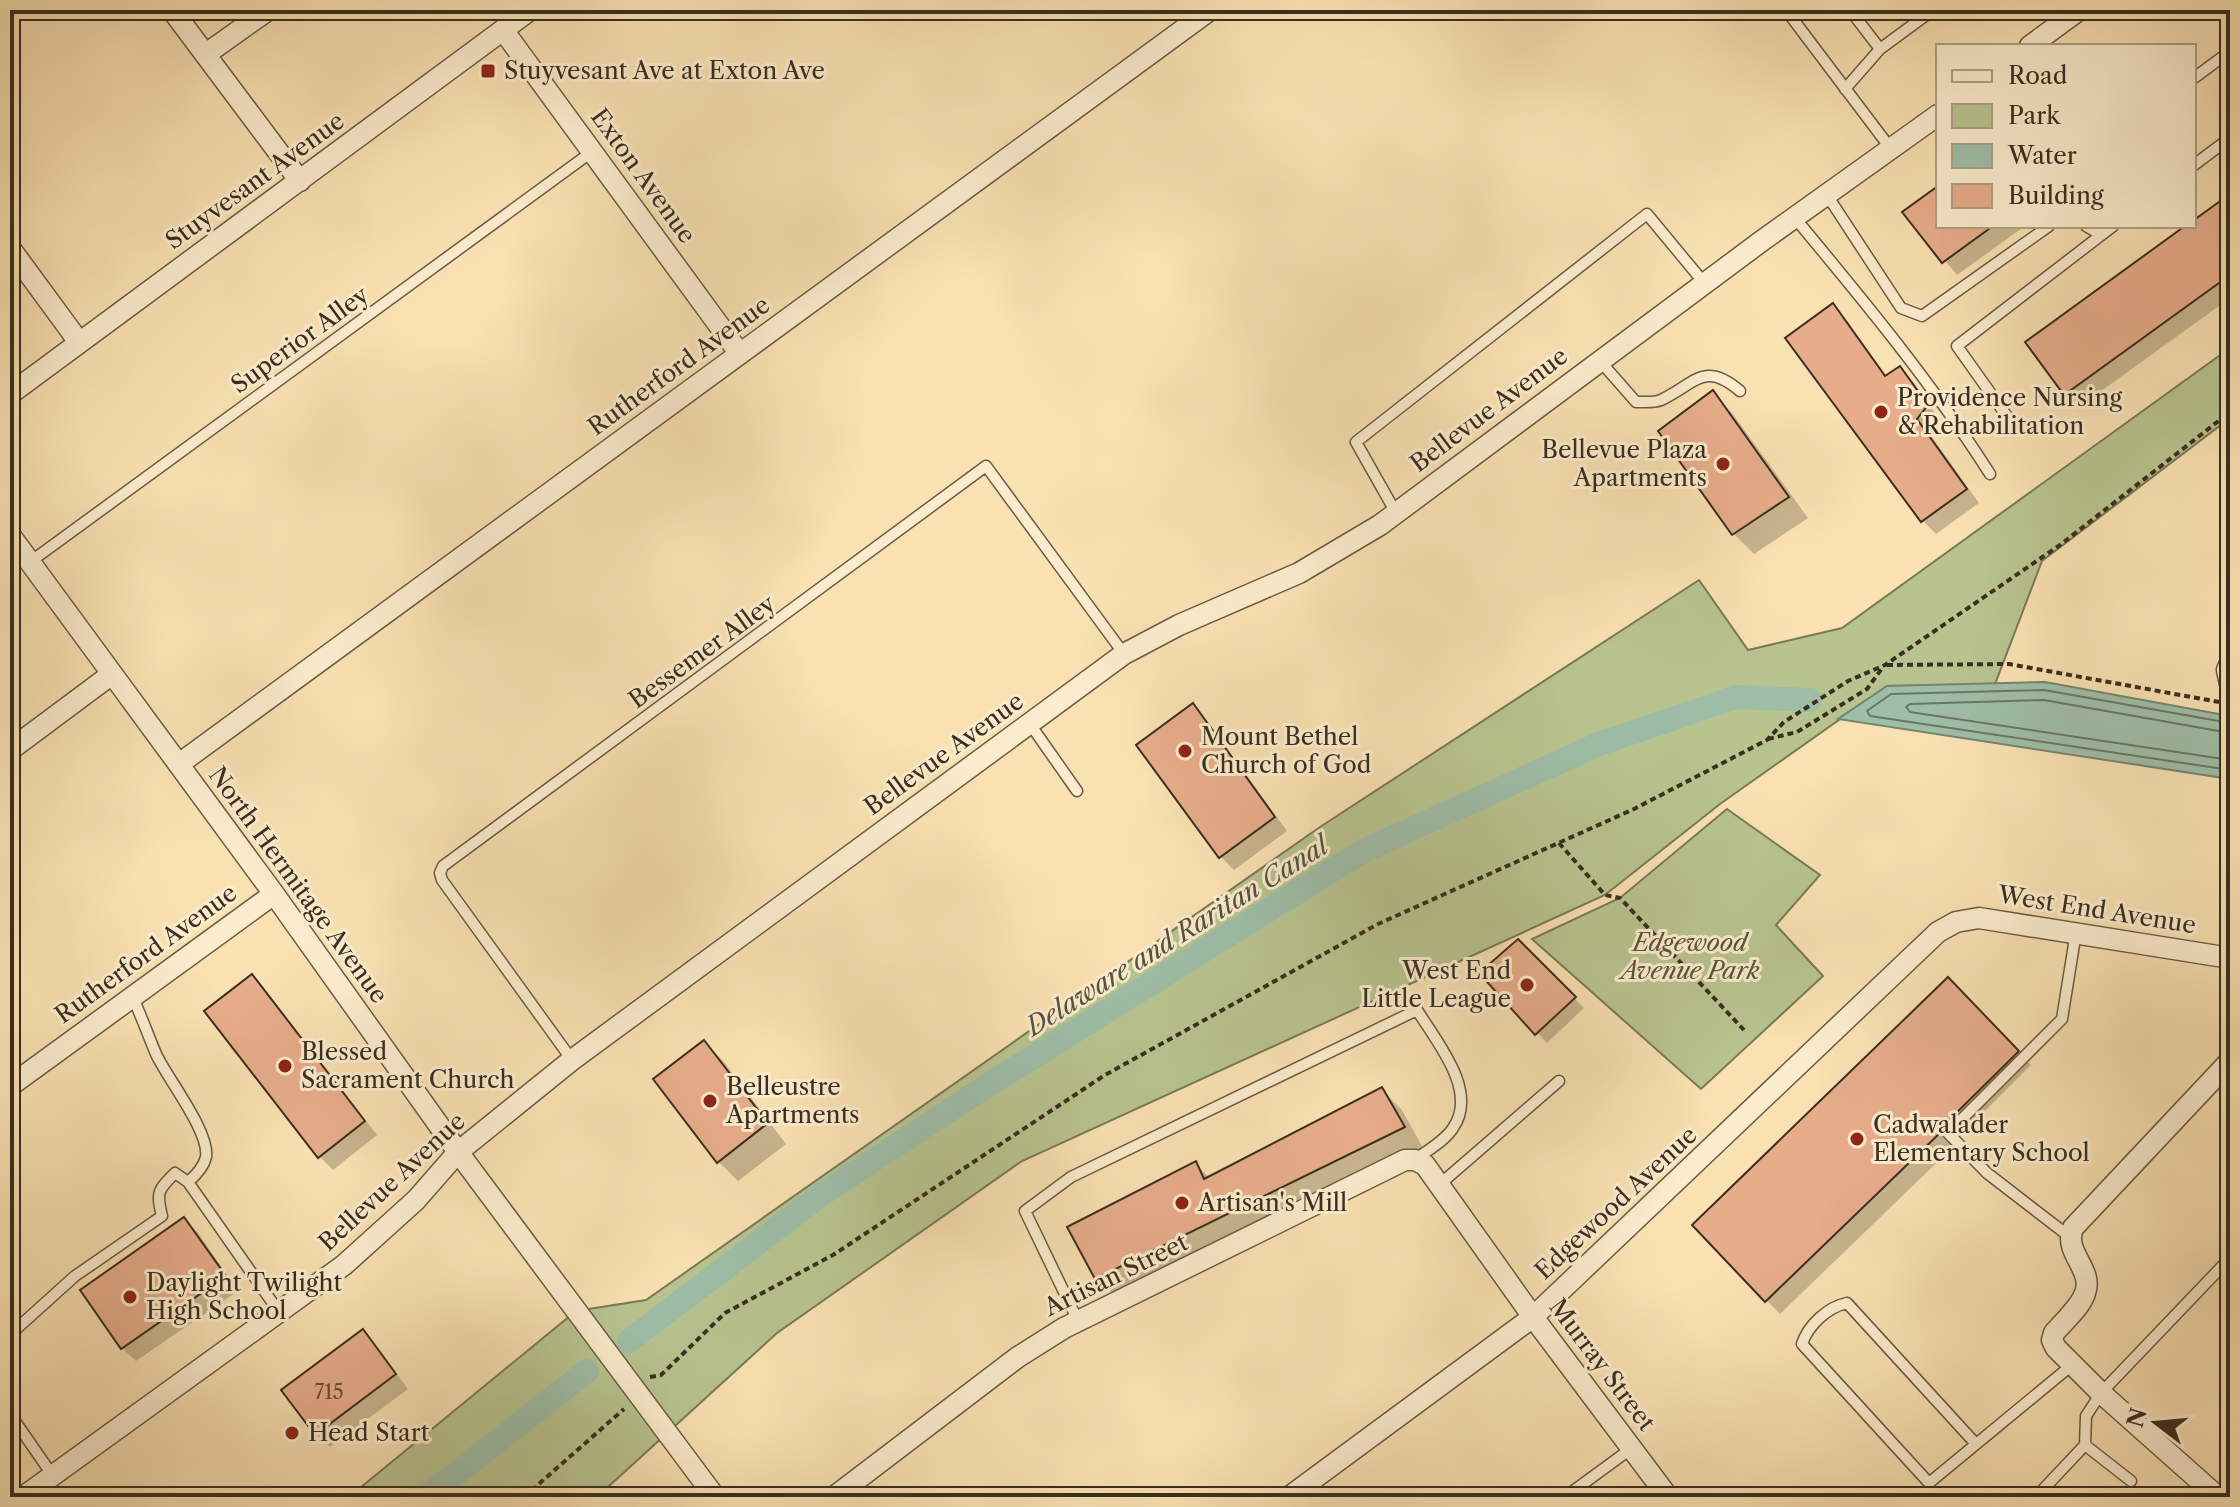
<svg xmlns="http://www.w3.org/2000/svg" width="2240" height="1507" font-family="'Libre Caslon Text',serif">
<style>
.green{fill:#b8c490;stroke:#797958;stroke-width:2}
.water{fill:#9ebea8;stroke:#768471;stroke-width:2}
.shadow{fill:#0003}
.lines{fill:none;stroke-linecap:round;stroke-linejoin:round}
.shore{stroke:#6c7664;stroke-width:2}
.canal{stroke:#9ebea8;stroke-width:24}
.building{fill:#e7ad8b;stroke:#3a2e1f;stroke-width:2}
.lane-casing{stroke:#6a5b44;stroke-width:13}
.street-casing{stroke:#6a5b44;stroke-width:23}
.path{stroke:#3a2e1f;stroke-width:4;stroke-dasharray:6 4;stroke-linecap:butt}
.lane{stroke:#fbeccd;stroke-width:10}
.street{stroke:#fbeccd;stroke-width:20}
.poi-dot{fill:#8f2418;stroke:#fbeccd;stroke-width:3}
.labels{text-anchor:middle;stroke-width:6;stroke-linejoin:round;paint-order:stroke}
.number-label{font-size:20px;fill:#654e3a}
.poi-label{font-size:24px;fill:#3a2e1f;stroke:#fbeccd;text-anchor:start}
.street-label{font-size:24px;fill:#3a2e1f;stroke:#fbeccd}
.park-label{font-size:24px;font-style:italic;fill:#5a543b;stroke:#fbeccd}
.water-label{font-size:26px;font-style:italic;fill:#535241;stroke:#fbeccd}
</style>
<rect width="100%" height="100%" fill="#f9e1b2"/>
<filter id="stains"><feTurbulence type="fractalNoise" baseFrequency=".0025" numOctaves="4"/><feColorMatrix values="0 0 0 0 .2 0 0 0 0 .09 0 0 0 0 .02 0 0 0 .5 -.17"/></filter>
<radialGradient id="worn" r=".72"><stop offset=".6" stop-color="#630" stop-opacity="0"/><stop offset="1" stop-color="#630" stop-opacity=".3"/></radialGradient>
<path class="green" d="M 2230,348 L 2230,418 L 2042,561 L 1995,684 L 1887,686 L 1720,804 L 1605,895 L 1022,1161 L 777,1333 L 597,1497 L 349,1497 L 576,1311 L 646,1300 L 1320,827 L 1699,580 L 1748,650 L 1842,628 Z
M 1727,809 L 1820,875 L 1776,925 L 1823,976 L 1701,1089 L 1532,939 L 1620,898 Z"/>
<path class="water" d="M 2045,682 L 2230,716 L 2230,779 L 1838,719 L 1887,686 Z"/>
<path class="shadow" d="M 1938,188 L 1938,226 L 2025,226 L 1957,275 L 1905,212 Z
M 2230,196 L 2230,298 L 2079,407 L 2065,394 L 2189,226 L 2194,226 L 2194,222 Z
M 1833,305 L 1846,319 L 1887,377 L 1900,368 L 1913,382 L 1940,420 L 1929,433 L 1979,503 L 1936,534 L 1923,521 L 1788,338 Z
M 1712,393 L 1732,413 L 1808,518 L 1754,554 L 1733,533 Z
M 1192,706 L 1206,720 L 1287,831 L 1234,870 L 1221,857 L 1139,745 Z
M 1518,942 L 1584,1008 L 1547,1043 L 1482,973 Z
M 252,977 L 265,990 L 377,1135 L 333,1170 L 319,1156 Z
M 1948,980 L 2031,1065 L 1955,1141 L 1953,1147 L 1780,1314 L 1694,1225 Z
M 704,1042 L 724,1062 L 786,1144 L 738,1181 L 718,1161 Z
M 1382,1090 L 1402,1110 L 1423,1148 L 1117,1298 L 1097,1278 L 1195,1164 L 1210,1178 Z
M 184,1219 L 198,1233 L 238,1291 L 136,1361 L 122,1348 Z
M 362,1331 L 376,1345 L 408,1389 L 330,1447 L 316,1434 Z
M 904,1487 L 914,1497 L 889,1497 Z"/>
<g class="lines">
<path class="shore" d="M 2230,723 L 2044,690 L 1891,694 L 1867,711 L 1870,716 L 2230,770
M 2230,733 L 2044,700 L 1910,704 L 1906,707 L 1910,712 L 2230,760"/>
<path class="canal" d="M 629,1341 L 822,1194 L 982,1089 L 1363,851 L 1599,744 L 1736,697 L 1810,700
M 426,1497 L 587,1371"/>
</g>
<path class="building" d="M 1938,186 L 1938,226 L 1993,226 L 1942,263 L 1902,212 Z
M 2230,194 L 2230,275 L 2064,395 L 2025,342 L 2185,226 L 2194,226 L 2194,220 Z
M 1833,303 L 1885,376 L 1900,366 L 1928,405 L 1917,419 L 1967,489 L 1921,522 L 1785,338 Z
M 1713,390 L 1789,497 L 1732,535 L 1658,431 Z
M 1193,703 L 1275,817 L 1219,858 L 1136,745 Z
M 1518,939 L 1576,997 L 1535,1035 L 1479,973 Z
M 252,974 L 365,1121 L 318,1158 L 204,1011 Z
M 1948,977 L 2019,1051 L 1942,1127 L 1940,1133 L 1765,1302 L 1692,1225 Z
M 704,1040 L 768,1123 L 717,1163 L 653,1079 Z
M 1382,1087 L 1405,1127 L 1095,1279 L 1067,1227 L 1196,1161 L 1204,1179 Z
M 184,1217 L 226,1276 L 121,1349 L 80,1290 Z
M 363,1329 L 396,1374 L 315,1435 L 281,1390 Z"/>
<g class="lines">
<defs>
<path id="lane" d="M 1786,10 L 1891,149
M 1850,10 L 1880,49
M 2194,78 L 2221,58 L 2230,70
M 1845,89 L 1880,49 L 1933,10
M 2194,165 L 2230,138
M 1827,195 L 1901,308 L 1922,316 L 2049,226
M 1795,218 C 1864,301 1932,383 1990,474
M 2086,226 L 2101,235
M 1600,361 L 1636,402 C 1644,402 1654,403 1661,400 C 1695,384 1704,360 1740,391
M 2016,429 L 1957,346 L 2113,226
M 1396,513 L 1356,442 L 1647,214 L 1705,284
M 30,562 L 593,151
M 1030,724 L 1077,791
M 572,1060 L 442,880 L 440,873 L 443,866 L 986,466 L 1124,654
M 188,1182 L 279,1312
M 1439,1185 L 1559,1081
M 2070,1237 L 1987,1173 L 1948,1133 L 2062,1019 L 2076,932
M 1078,1321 L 1025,1211 L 1071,1177 L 1417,1010 C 1436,1041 1479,1091 1453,1128 C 1445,1141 1426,1151 1415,1160
M 10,1339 L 14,1331 L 75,1276 L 162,1216 C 156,1192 158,1190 175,1173 L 188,1182 C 195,1176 204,1166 206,1157 C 210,1132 167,1078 156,1054 C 148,1035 141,1015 132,996
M 10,1414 L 53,1476
M 1975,1443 L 1847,1303 C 1828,1307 1808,1325 1802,1344 L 1929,1483 L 2072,1365
M 2131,1481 L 2085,1445 L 2086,1416 L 2101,1393 L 2230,1258
M 1565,1497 L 1632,1448
M 2036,1497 L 2085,1445"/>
<path id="street" d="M 172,10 L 300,181
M 503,30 L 740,354
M 2030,46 L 2079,10
M 206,54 L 268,10
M 10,248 L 79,342
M 10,394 L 530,10
M 10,535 L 274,894 L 458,1152 L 715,1497
M 2230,663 L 2227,670 L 2230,684
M 10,750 L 112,674
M 179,764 L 1210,10
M 10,1086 L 274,894
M 23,1497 L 344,1265 L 416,1200 L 458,1152 L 572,1060 L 1124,654 L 1179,625 L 1299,573 L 1380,525 L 1763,240 L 1938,115
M 834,1497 L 1018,1357 L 1064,1328 L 1405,1160 L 1415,1160 L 1425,1165 L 1533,1317 L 1668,1497
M 1289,1497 L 1533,1317 L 1938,932 L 1956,922 L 1979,918 L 2230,958
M 2218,1497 L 2101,1393 L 2056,1348 L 2052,1340 L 2054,1333 C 2064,1321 2080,1308 2085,1293 C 2094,1269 2063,1253 2073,1228 L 2230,1061"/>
</defs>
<use href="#lane" class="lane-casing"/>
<use href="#street" class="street-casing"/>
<path class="path" d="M 1887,665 L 2009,664 L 2219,702
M 1768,739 L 1797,732 L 1867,689 L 1883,667
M 1559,843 L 1605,895 L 1620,898 L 1744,1030
M 650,1377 L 661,1375 L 725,1313 L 833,1255 L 1105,1075 L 1378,924 L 1634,809 L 1767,740 L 1784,722 L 1848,681 L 1885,665 L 2060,545 L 2230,412
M 524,1497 L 624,1409"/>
<use href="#lane" class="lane"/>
<use href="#street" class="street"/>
</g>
<g class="poi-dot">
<rect x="480" y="63" width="16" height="16" rx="4"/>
<circle cx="1881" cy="412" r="8"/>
<circle cx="1723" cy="464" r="8"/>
<circle cx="1185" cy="751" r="8"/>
<circle cx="1527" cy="985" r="8"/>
<circle cx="285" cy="1066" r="8"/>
<circle cx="710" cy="1101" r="8"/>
<circle cx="1857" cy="1139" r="8"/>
<circle cx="1182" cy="1203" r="8"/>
<circle cx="130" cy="1297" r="8"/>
<circle cx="292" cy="1433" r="8"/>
</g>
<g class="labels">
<g class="number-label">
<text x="329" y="1399">715</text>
</g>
<g class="poi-label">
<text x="504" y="79">Stuyvesant Ave at Exton Ave</text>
<text x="1897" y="406">Providence Nursing<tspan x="1897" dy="28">&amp; Rehabilitation</tspan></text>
<text x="1707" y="458" text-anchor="end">Bellevue Plaza<tspan x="1707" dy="28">Apartments</tspan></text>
<text x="1201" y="745">Mount Bethel<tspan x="1201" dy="28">Church of God</tspan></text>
<text x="1511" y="979" text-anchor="end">West End<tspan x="1511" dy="28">Little League</tspan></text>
<text x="301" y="1060">Blessed<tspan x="301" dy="28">Sacrament Church</tspan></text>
<text x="726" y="1095">Belleustre<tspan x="726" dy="28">Apartments</tspan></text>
<text x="1873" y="1133">Cadwalader<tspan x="1873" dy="28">Elementary School</tspan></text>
<text x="1198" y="1211">Artisan's Mill</text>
<text x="146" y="1291">Daylight Twilight<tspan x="146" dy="28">High School</tspan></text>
<text x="308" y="1441">Head Start</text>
</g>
<g class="street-label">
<text transform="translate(643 176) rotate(54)" y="8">Exton Avenue</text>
<text transform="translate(255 181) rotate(-36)" y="8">Stuyvesant Avenue</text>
<text transform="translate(300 340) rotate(-36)" y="8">Superior Alley</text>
<text transform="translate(679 366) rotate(-36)" y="8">Rutherford Avenue</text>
<text transform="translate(1489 410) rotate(-37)" y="8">Bellevue Avenue</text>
<text transform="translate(702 652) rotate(-36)" y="8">Bessemer Alley</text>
<text transform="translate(944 754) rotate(-36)" y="8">Bellevue Avenue</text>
<text transform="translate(298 885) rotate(54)" y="8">North Hermitage Avenue</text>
<text transform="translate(2097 910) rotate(9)" y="8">West End Avenue</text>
<text transform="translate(146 954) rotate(-36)" y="8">Rutherford Avenue</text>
<text transform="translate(392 1182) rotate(-43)" y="8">Bellevue Avenue</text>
<text transform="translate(1616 1203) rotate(-43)" y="8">Edgewood Avenue</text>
<text transform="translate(1116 1275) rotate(-26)" y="8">Artisan Street</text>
<text transform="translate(1602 1365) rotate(53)" y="8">Murray Street</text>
</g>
<g class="park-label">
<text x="1690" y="951">Edgewood<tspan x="1690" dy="28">Avenue Park</tspan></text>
</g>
<g class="water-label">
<text transform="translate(1177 936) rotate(-32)" y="9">Delaware and Raritan Canal</text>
</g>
</g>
<rect width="2240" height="1507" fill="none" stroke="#f9e1b2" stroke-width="40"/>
<rect x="12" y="12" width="2216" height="1483" fill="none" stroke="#3a2e1f" stroke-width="4"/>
<rect x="20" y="20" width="2200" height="1467" fill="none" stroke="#3a2e1f" stroke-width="2"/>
<rect x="1936" y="44" width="260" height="184" fill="#fbeccd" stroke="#aea087" stroke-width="2"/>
<rect x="1952" y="70" width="40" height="12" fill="#fbeccd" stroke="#aea087" stroke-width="2"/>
<text x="2008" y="84" font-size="24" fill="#3a2e1f">Road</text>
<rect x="1952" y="104" width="40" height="24" fill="#b8c490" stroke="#aea087" stroke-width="2"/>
<text x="2008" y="124" font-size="24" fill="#3a2e1f">Park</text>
<rect x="1952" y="144" width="40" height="24" fill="#9ebea8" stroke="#aea087" stroke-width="2"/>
<text x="2008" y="164" font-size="24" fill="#3a2e1f">Water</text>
<rect x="1952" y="184" width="40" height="24" fill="#e7ad8b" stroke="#aea087" stroke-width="2"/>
<text x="2008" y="204" font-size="24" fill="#3a2e1f">Building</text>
<g transform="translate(2156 1423) rotate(286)" stroke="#fbeccd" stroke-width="6" paint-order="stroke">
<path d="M0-6L14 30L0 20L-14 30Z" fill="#3a2e1f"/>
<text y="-12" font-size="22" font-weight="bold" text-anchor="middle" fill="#3a2e1f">N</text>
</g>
<rect width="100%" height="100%" filter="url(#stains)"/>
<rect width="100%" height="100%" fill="url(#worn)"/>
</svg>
